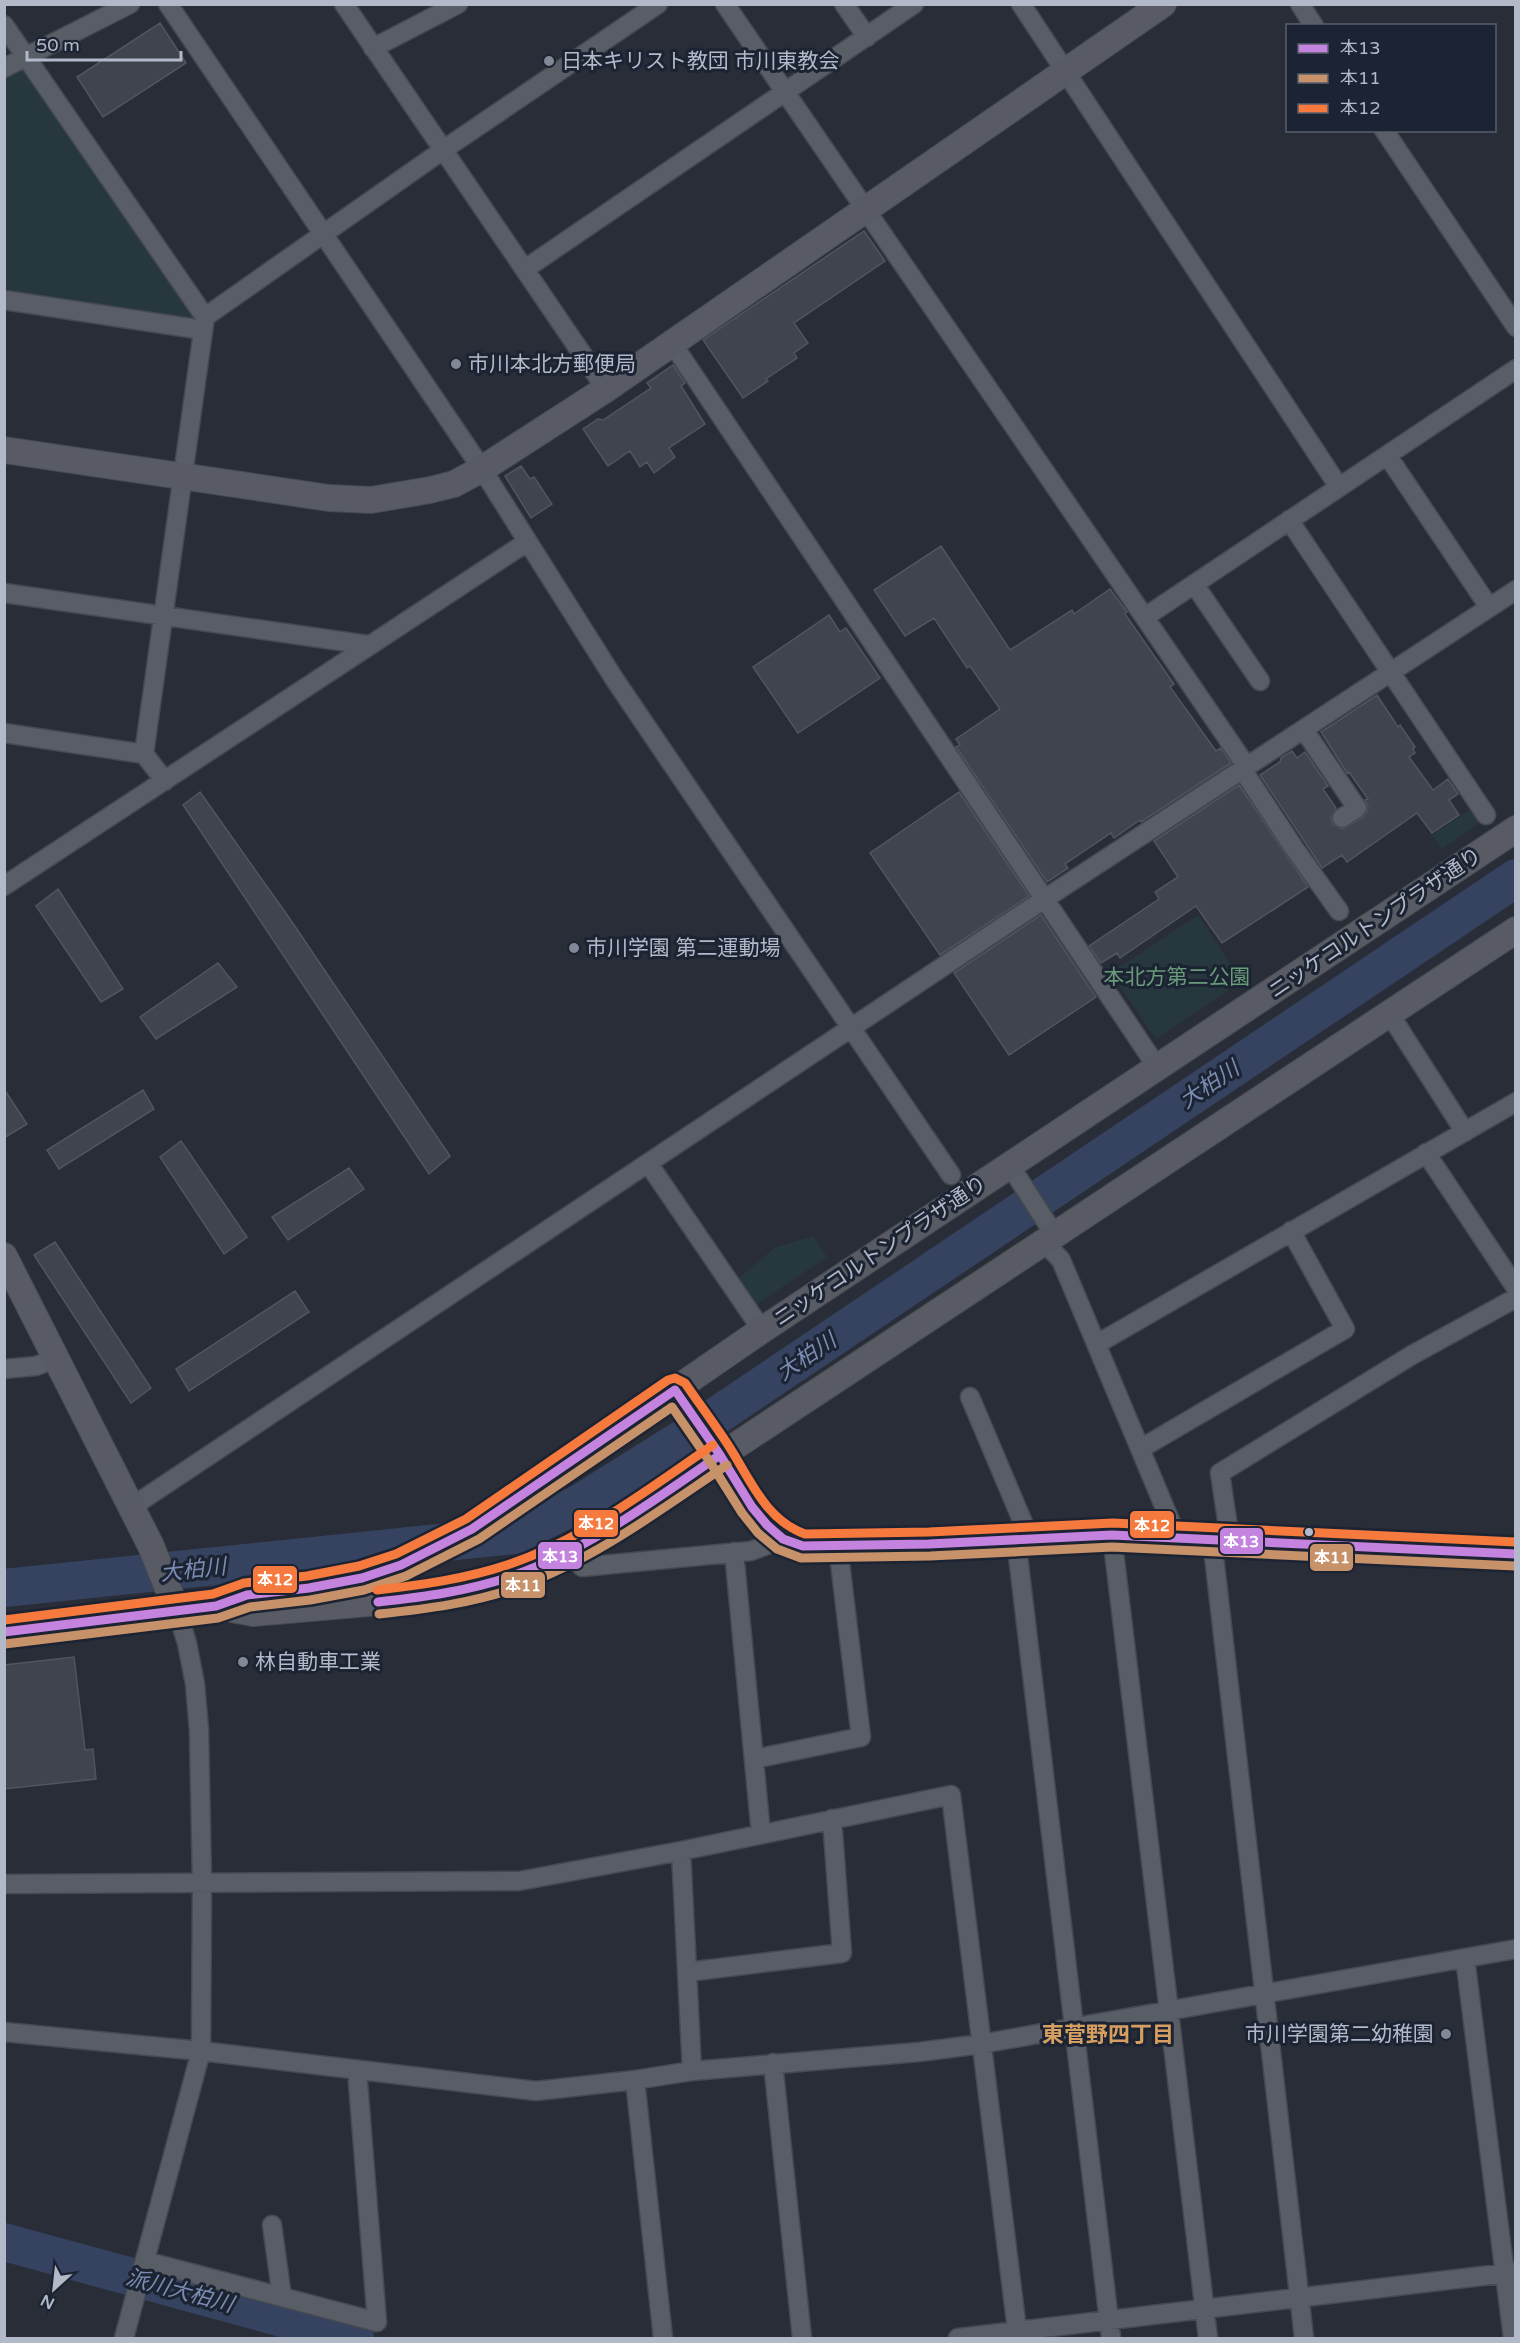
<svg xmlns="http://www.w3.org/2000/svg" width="1520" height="2343" font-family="'Varela Round','Noto Sans JP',sans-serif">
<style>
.green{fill:#26373d}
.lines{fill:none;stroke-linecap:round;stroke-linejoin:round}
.river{stroke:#354360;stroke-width:38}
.building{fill:#40444c;stroke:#51555f;stroke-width:1.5}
.street-casing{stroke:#454950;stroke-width:21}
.secondary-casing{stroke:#454950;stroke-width:28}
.street{stroke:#595d65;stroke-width:18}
.secondary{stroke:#585b63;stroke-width:26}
.bus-1-casing{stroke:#1c2332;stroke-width:14}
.bus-2-casing{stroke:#1c2332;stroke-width:14}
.bus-3-casing{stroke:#1c2332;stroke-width:14}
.bus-1{stroke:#c483df;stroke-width:9}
.bus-2{stroke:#c7916a;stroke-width:9}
.bus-3{stroke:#f6793e;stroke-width:9}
.poi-dot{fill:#828895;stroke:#1c2332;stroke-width:2}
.bus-dot{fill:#b2b9c8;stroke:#1c2332;stroke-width:2}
.labels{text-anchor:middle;stroke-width:6;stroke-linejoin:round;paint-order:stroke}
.poi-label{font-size:21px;fill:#b2b9c8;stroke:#1c2332;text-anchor:start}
.street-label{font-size:21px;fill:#b2b9c8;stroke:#1c2332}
.park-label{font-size:21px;fill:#699a79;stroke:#1c2332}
.water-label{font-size:22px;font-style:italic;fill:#7a8cb1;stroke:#1c2332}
.neighbourhood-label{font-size:22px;font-weight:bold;fill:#d69e60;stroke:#1c2332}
.line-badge{stroke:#1c2332;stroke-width:2}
.badge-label{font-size:16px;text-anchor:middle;font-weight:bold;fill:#fff}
</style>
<rect width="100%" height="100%" fill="#292d37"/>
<path class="green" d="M 23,69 L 194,318 L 192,325 L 5,293 L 4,78 Z
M 1473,808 L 1482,821 L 1442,849 L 1432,835 Z
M 1198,915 L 1242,981 L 1156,1039 L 1111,973 Z
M 813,1236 L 827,1257 L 754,1306 L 736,1281 L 774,1248 Z"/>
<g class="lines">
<path class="river" d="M 4,1588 L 515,1535 L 580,1503 L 682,1439 L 1516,878
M 4,2242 L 355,2338"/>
</g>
<path class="building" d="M 160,23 L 186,63 L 103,117 L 77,77 Z
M 864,231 L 885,261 L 794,323 L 808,343 L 794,353 L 797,358 L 766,379 L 768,381 L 743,398 L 703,340 Z
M 673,365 L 685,383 L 681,386 L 705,424 L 669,448 L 675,457 L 654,473 L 647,462 L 640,467 L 630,451 L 608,466 L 583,429 L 598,419 L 603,420 L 651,388 L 647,383 Z
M 521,466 L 530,479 L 534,477 L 552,504 L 531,518 L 505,476 Z
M 941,546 L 1010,650 L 1072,610 L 1074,614 L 1110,589 L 1127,612 L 1125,614 L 1174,684 L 1170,687 L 1188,712 L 1216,751 L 1221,748 L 1231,763 L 1141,822 L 1140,820 L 1114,838 L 1111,833 L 1065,864 L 1068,868 L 1047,882 L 956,747 L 960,745 L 956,739 L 1000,709 L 970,666 L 967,668 L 934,618 L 905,636 L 874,590 Z
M 829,615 L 840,632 L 846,628 L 880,678 L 798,733 L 753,667 Z
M 1377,695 L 1398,727 L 1400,725 L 1415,747 L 1413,749 L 1415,753 L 1409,757 L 1433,790 L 1448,779 L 1458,794 L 1449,800 L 1459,815 L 1432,833 L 1417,813 L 1347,862 L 1342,855 L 1322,868 L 1260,775 L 1280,762 L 1281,758 L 1292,751 L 1297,758 L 1305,752 L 1328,786 L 1323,789 L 1336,808 L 1331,818 L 1333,825 L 1343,829 L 1363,817 L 1367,812 L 1368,807 L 1365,800 L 1368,799 L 1349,772 L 1347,773 L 1321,732 Z
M 1239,785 L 1308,887 L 1222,943 L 1196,906 L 1120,958 L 1117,953 L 1101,963 L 1089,946 L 1159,899 L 1155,892 L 1178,877 L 1154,841 Z
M 200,792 L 290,919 L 450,1156 L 429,1174 L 183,805 Z
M 959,792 L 1029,896 L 940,955 L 870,853 Z
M 58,889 L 123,989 L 101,1002 L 36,906 Z
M 1041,915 L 1096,997 L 1009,1055 L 954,973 Z
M 218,963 L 237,987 L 156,1039 L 140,1017 Z
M 4,1089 L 27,1124 L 4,1138 Z
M 143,1090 L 154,1109 L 59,1169 L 47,1150 Z
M 181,1141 L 247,1237 L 224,1254 L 160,1157 Z
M 349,1168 L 364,1189 L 288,1240 L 272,1217 Z
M 55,1242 L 151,1388 L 131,1403 L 34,1255 Z
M 295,1291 L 309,1312 L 189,1391 L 176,1369 Z
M 74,1657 L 85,1750 L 93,1749 L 96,1779 L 4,1789 L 4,1665 Z"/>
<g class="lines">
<defs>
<path id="street" d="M 168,4 L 482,469 L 615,680 L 951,1175
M 344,4 L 606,389
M 725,4 L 1247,767 L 1246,775 L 1294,848 L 1339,911
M 844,4 L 867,37
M 1021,4 L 1339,487
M 1300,4 L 1314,26
M 4,25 L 205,317 L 144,754
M 373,48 L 458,4
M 4,68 L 130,4
M 1384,130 L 1516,327
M 525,269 L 914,4
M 4,300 L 203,330
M 205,317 L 443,150 L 658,4
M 672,343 L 1157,1067
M 1387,455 L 1489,607
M 1289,520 L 1486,815
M 1194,584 L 1260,681
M 4,593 L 368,645
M 1145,617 L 1516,369
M 1304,730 L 1357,808 L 1342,818
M 4,733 L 144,754 L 165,781
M 4,886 L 527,542
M 1389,1013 L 1465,1132
M 1426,1153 L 1516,1288
M 648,1163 L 762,1330
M 1009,1164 L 1054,1234
M 1043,1241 L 1061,1260 L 1177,1537
M 1097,1344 L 1516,1102
M 4,1369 L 36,1366 L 57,1358
M 970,1397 L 1030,1539
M 1140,1449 L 1345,1329 L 1291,1231
M 130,1508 L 1043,900 L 1516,590
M 1112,1535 L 1208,2338
M 1016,1539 L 1111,2338
M 1212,1539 L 1304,2338
M 1230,1540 L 1220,1473 L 1412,1355 L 1516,1298
M 734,1552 L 761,1834
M 582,1567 L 751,1551 L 783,1539
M 754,1759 L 861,1737 L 838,1546
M 681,1851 L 692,2071
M 4,1884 L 519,1881 L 681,1851 L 951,1795 L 1018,2338
M 1465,1958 L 1513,2338
M 687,1972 L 842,1953 L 832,1819
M 4,2032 L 201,2051 L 536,2091 L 635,2080 L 692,2071 L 919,2052 L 981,2044 L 1516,1949
M 773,2063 L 802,2338
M 635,2080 L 663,2338
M 272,2225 L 282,2297
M 145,2261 L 377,2322 L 357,2070
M 124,2338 L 201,2051 L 202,1883 L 199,1730 L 195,1684 L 187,1643 L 177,1611
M 958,2338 L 1516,2272"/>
<path id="secondary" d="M 4,450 L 329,498 L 371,500 L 430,490 L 454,484 L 482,469 L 606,389 L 1163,4
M 4,1256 L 151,1546 L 177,1611
M 675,1390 L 720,1455 L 752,1507 L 767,1525 L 783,1539 L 803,1546 L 929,1544 L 1112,1535 L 1516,1554
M 216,1606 L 253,1613 L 403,1600 L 472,1588 L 511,1577 L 553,1560 L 592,1539 L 637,1511 L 1516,930
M 4,1632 L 138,1617 L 216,1606 L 247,1595 L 309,1588 L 362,1578 L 401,1565 L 438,1548 L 499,1511 L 762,1330 L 1516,829"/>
</defs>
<use href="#street" class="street-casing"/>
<use href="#secondary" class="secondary-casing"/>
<use href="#street" class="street"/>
<use href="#secondary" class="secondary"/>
<defs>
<path id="bus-1" d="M 378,1602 C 423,1597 469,1591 512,1576 C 588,1550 654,1500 720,1455
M 4,1632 L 216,1606 L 247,1595 L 309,1588 L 362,1578 L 401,1565 L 472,1529 L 675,1390 L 720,1455 L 752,1507 L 767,1525 L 783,1539 L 803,1546 L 929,1544 L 1112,1535 L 1516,1554"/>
<path id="bus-2" d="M 379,1614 C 426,1609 474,1603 518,1587 C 595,1559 660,1510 727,1465
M 5,1644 L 218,1618 L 250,1607 L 310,1600 L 364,1590 L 406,1576 L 479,1539 L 672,1407 L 710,1462 L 742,1513 L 758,1533 L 777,1549 L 801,1558 L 930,1556 L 1112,1547 L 1515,1566"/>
<path id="bus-3" d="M 377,1590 C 421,1585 465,1579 507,1565 C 583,1540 648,1489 713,1445
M 4,1620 L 213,1594 L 244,1583 L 307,1576 L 359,1566 L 396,1554 L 466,1519 L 668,1380 L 675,1378 L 685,1383 C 700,1405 716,1426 730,1448 C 751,1481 766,1520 805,1534 L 929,1532 L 1113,1523 L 1516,1542"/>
</defs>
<use href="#bus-1" class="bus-1-casing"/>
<use href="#bus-2" class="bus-2-casing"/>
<use href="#bus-3" class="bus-3-casing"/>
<use href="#bus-1" class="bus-1"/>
<use href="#bus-2" class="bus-2"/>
<use href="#bus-3" class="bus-3"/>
</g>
<g class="poi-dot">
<circle cx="549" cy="61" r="6"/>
<circle cx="456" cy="364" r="6"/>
<circle cx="574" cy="948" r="6"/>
<circle cx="243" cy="1662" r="6"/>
<circle cx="1446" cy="2034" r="6"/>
</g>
<circle class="bus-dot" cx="1309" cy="1532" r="5"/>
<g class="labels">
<g class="poi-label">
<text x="561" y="68">日本キリスト教団 市川東教会</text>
<text x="468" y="371">市川本北方郵便局</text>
<text x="586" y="955">市川学園 第二運動場</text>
<text x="255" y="1669">林自動車工業</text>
<text x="1434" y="2041" text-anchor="end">市川学園第二幼稚園</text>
</g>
<g class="street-label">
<text transform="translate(1375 923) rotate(-34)" y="7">ニッケコルトンプラザ通り</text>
<text transform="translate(880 1251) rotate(-34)" y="7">ニッケコルトンプラザ通り</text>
</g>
<g class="park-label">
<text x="1177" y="984">本北方第二公園</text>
</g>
<g class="water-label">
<text transform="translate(1209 1084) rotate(-34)" y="8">大柏川</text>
<text transform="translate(806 1356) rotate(-34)" y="8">大柏川</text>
<text transform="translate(193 1569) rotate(-6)" y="8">大柏川</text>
<text transform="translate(180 2290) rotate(15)" y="8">派川大柏川</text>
</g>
<g class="neighbourhood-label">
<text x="1108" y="2042">東菅野四丁目</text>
</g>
</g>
<g class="line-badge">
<rect x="573" y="1509" width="46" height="29" rx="6" fill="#f6793e"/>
<rect x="1129" y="1510" width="46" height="29" rx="6" fill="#f6793e"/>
<rect x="1219" y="1527" width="45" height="28" rx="6" fill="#c483df"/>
<rect x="537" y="1541" width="46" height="29" rx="6" fill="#c483df"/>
<rect x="1309" y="1543" width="45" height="29" rx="6" fill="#c7916a"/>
<rect x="252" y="1565" width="46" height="29" rx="6" fill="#f6793e"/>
<rect x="500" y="1571" width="46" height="28" rx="6" fill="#c7916a"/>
</g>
<g class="badge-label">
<text x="596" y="1529">本12</text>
<text x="1152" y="1531">本12</text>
<text x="1241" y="1547">本13</text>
<text x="560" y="1562">本13</text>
<text x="1332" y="1563">本11</text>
<text x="275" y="1585">本12</text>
<text x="523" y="1591">本11</text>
</g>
<rect width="1520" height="2343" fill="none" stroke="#b2b9c8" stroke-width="12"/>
<rect x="1286" y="24" width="210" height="108" fill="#1c2332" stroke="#585f6e" stroke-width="1.5"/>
<rect x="1298" y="44" width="30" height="9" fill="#c483df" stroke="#585f6e" stroke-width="1.5"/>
<text x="1340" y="54" font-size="18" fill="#b2b9c8">本13</text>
<rect x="1298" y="74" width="30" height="9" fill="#c7916a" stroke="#585f6e" stroke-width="1.5"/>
<text x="1340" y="84" font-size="18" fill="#b2b9c8">本11</text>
<rect x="1298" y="104" width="30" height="9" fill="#f6793e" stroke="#585f6e" stroke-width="1.5"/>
<text x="1340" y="114" font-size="18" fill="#b2b9c8">本12</text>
<g transform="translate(54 2289) rotate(207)" stroke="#1c2332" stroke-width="4.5" paint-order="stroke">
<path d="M0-4.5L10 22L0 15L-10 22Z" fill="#b2b9c8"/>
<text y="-9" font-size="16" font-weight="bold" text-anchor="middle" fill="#b2b9c8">N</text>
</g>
<path d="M27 51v9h154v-9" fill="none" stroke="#b2b9c8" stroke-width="3"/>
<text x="36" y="51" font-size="18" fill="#b2b9c8" stroke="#1c2332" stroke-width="4.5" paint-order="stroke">50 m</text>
</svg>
